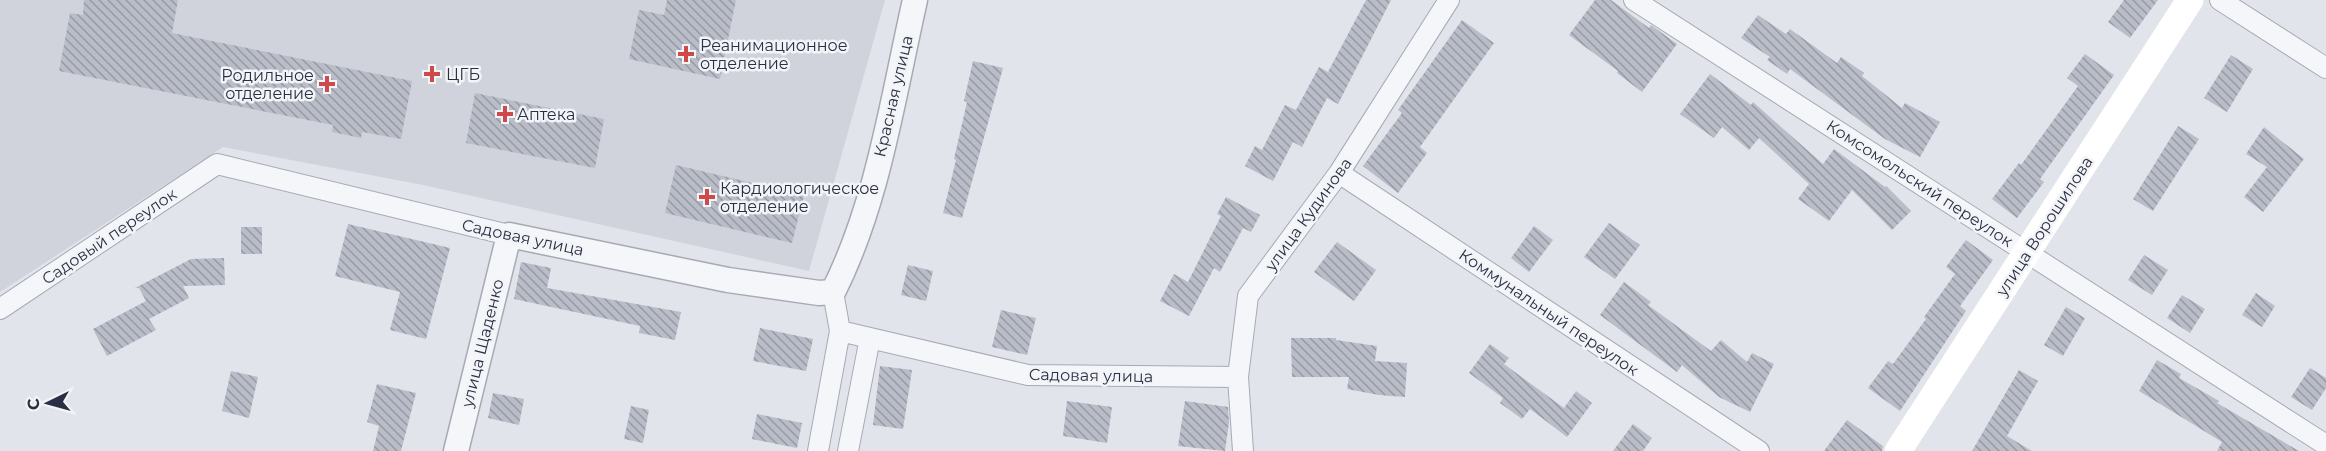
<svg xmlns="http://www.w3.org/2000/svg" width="2326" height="451" font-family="Montserrat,sans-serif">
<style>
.built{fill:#d0d3dc}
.building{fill:url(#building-back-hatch)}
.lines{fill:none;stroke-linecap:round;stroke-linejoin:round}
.minor-casing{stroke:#a7aab5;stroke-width:22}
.tertiary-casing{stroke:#a7aab5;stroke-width:27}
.minor{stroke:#f5f6f9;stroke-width:20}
.tertiary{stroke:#f5f6f9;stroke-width:24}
.secondary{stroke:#fff;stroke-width:27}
.poi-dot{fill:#ce494a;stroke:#f2f4f8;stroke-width:2}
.labels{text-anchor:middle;stroke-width:5;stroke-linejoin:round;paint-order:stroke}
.poi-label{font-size:16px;fill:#2a3043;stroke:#f2f4f8;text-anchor:start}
.street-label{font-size:16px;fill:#2a3043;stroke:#f2f4f8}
</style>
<defs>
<pattern id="building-back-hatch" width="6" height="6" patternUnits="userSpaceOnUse" patternTransform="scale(1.5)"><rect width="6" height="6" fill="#b9bdc8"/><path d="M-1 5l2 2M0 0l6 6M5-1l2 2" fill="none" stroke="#979aa4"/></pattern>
</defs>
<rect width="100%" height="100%" fill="#e2e4eb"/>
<path class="built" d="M 0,0 L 885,0 L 809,271 L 423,185 L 223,147 L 0,292 Z"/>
<path class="building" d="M 84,0 L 178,0 L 172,33 L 412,81 L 401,139 L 362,132 L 361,138 L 332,132 L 333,125 L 59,71 L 70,13 L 83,15 Z
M 667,0 L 736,0 L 720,79 L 629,59 L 639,10 L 664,15 Z
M 1366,0 L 1391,0 L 1338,104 L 1327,98 L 1302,147 L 1293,142 L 1273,181 L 1245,166 L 1255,146 L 1262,150 L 1285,105 L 1296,110 L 1319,67 L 1328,72 Z
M 1595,0 L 1611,0 L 1649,28 L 1651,25 L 1677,44 L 1642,92 L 1617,73 L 1618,71 L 1569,35 Z
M 2124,0 L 2158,0 L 2130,38 L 2108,22 Z
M 1758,15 L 1786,34 L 1790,29 L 1837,63 L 1841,57 L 1864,73 L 1862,76 L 1902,108 L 1905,103 L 1940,122 L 1920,157 L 1885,139 L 1790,69 L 1787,74 L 1767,60 L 1770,57 L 1741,38 Z
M 1462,20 L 1494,43 L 1420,147 L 1427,153 L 1398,193 L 1363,166 L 1402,113 L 1398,110 Z
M 2085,54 L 2114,75 L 2040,179 L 2044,182 L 2017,218 L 1992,199 L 2019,163 L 2021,165 L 2078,86 L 2067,78 Z
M 2231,55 L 2253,69 L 2227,112 L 2204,98 Z
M 973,61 L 1003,68 L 962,218 L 943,213 L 956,160 L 954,159 L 967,102 L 964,101 Z
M 1710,74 L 1751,105 L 1753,102 L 1823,164 L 1834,149 L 1885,187 L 1886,186 L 1911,211 L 1892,230 L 1852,190 L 1829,221 L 1798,199 L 1809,184 L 1759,138 L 1749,150 L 1722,127 L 1714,138 L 1680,114 Z
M 475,93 L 604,119 L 595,168 L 466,143 Z
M 2178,126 L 2199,139 L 2153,211 L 2133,199 Z
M 2264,127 L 2304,159 L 2263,212 L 2244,197 L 2267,167 L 2246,154 Z
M 676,165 L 804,195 L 792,243 L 665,213 Z
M 1226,197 L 1260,215 L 1251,232 L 1243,228 L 1220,272 L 1214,268 L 1189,316 L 1160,301 L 1174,274 L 1188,282 L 1221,216 L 1217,214 Z
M 1609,223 L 1640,245 L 1615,279 L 1584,257 Z
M 348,224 L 450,248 L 426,339 L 390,330 L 400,292 L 335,276 Z
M 1534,226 L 1553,240 L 1529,272 L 1511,258 Z
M 241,227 L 262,227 L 262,254 L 241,254 Z
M 1966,240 L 1993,260 L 1960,306 L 1966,311 L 1900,411 L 1868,388 L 1888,361 L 1893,364 L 1926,319 L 1924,317 L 1955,274 L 1946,267 Z
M 1337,242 L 1376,270 L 1354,301 L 1314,272 Z
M 2144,255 L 2168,270 L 2152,295 L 2128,280 Z
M 224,258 L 225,285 L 183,286 L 189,298 L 149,319 L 156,330 L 107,356 L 93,329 L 146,301 L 139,288 L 135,288 L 191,259 Z
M 521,262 L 551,268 L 547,288 L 681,312 L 675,340 L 639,333 L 640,326 L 514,299 Z
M 908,265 L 933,271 L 926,301 L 901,295 Z
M 1624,282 L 1651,302 L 1648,305 L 1711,351 L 1721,340 L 1747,362 L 1752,353 L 1774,364 L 1750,412 L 1719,397 L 1682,365 L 1677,372 L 1600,315 Z
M 2256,293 L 2275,306 L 2262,327 L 2242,315 Z
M 2182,295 L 2205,309 L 2190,333 L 2167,318 Z
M 2066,307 L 2085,318 L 2063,356 L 2044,345 Z
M 1001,310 L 1036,318 L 1027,355 L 992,347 Z
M 760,328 L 813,339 L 806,371 L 753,361 Z
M 1291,338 L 1336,338 L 1336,340 L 1377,346 L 1375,361 L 1407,363 L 1405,397 L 1379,395 L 1347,389 L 1349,377 L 1292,377 Z
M 1490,344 L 1509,358 L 1504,364 L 1564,408 L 1576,391 L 1592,403 L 1567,437 L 1530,409 L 1522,419 L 1500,403 L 1503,398 L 1469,373 Z
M 2157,360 L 2181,374 L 2179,378 L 2219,401 L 2217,403 L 2299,451 L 2217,451 L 2222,442 L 2139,391 Z
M 880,366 L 912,370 L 903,429 L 873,425 Z
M 2310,368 L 2326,378 L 2326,388 L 2312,410 L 2291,397 Z
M 2019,370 L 2038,381 L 2007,436 L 2032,451 L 1972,451 Z
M 231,371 L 258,377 L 249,418 L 222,411 Z
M 377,384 L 416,393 L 401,451 L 373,451 L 379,426 L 367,422 Z
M 493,393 L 524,399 L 519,425 L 488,418 Z
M 1067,401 L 1112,407 L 1107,443 L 1063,436 Z
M 1185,401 L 1228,407 L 1229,422 L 1225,451 L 1178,446 Z
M 631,406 L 649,410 L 643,443 L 624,439 Z
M 757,414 L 802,423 L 797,448 L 752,439 Z
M 1847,420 L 1883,446 L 1882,451 L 1824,451 Z
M 1633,424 L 1652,438 L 1643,451 L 1613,451 Z"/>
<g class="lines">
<defs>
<path id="minor" d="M 1634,0 L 2326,445
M 2220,0 L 2326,68
M 1339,173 L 1759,451
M 0,309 L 217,164 L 509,235
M 840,331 L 1028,375 L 1238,377
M 818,451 L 840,331 L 833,292
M 848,451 L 870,338
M 1243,451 L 1238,377 L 1248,296 L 1339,173 L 1449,0"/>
<path id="tertiary" d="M 456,451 L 509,235 L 728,280 L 819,293 L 833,292 C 878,203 893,97 915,0"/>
</defs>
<use href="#minor" class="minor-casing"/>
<use href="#tertiary" class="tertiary-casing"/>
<use href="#minor" class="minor"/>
<use href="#tertiary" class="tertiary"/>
<path class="secondary" d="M 1898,451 L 2190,0"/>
</g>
<g class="poi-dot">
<path d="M683 45h6v6h6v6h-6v6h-6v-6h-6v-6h6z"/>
<path d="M429 65h6v6h6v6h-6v6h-6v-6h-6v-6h6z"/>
<path d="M324 75h6v6h6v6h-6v6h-6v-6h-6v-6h6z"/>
<path d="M502 105h6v6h6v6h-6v6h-6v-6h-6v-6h6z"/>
<path d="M704 188h6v6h6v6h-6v6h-6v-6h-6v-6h6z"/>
</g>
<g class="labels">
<g class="poi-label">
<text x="700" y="51">Реанимационное<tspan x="700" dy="18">отделение</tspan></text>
<text x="446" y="80">ЦГБ</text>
<text x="314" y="81" text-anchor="end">Родильное<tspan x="314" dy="18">отделение</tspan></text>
<text x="517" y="120">Аптека</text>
<text x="720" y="194">Кардиологическое<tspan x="720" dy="18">отделение</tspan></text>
</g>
<g class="street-label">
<text transform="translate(893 96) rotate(-77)" y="6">Красная улица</text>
<text transform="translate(1920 183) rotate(33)" y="6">Комсомольский переулок</text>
<text transform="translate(1308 214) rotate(-54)" y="6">улица Кудинова</text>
<text transform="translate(2044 226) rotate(-57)" y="6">улица Ворошилова</text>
<text transform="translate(109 236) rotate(-34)" y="6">Садовый переулок</text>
<text transform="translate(523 237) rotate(12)" y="6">Садовая улица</text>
<text transform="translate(1549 312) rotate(34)" y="6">Коммунальный переулок</text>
<text transform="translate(482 343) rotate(-76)" y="6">улица Щаденко</text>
<text transform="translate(1091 375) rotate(1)" y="6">Садовая улица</text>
</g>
</g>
<g transform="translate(48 403) rotate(265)" stroke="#f2f4f8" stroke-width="4.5" paint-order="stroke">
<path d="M0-4.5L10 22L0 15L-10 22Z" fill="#2a3043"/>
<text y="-9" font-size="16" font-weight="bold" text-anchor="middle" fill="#2a3043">С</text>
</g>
</svg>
